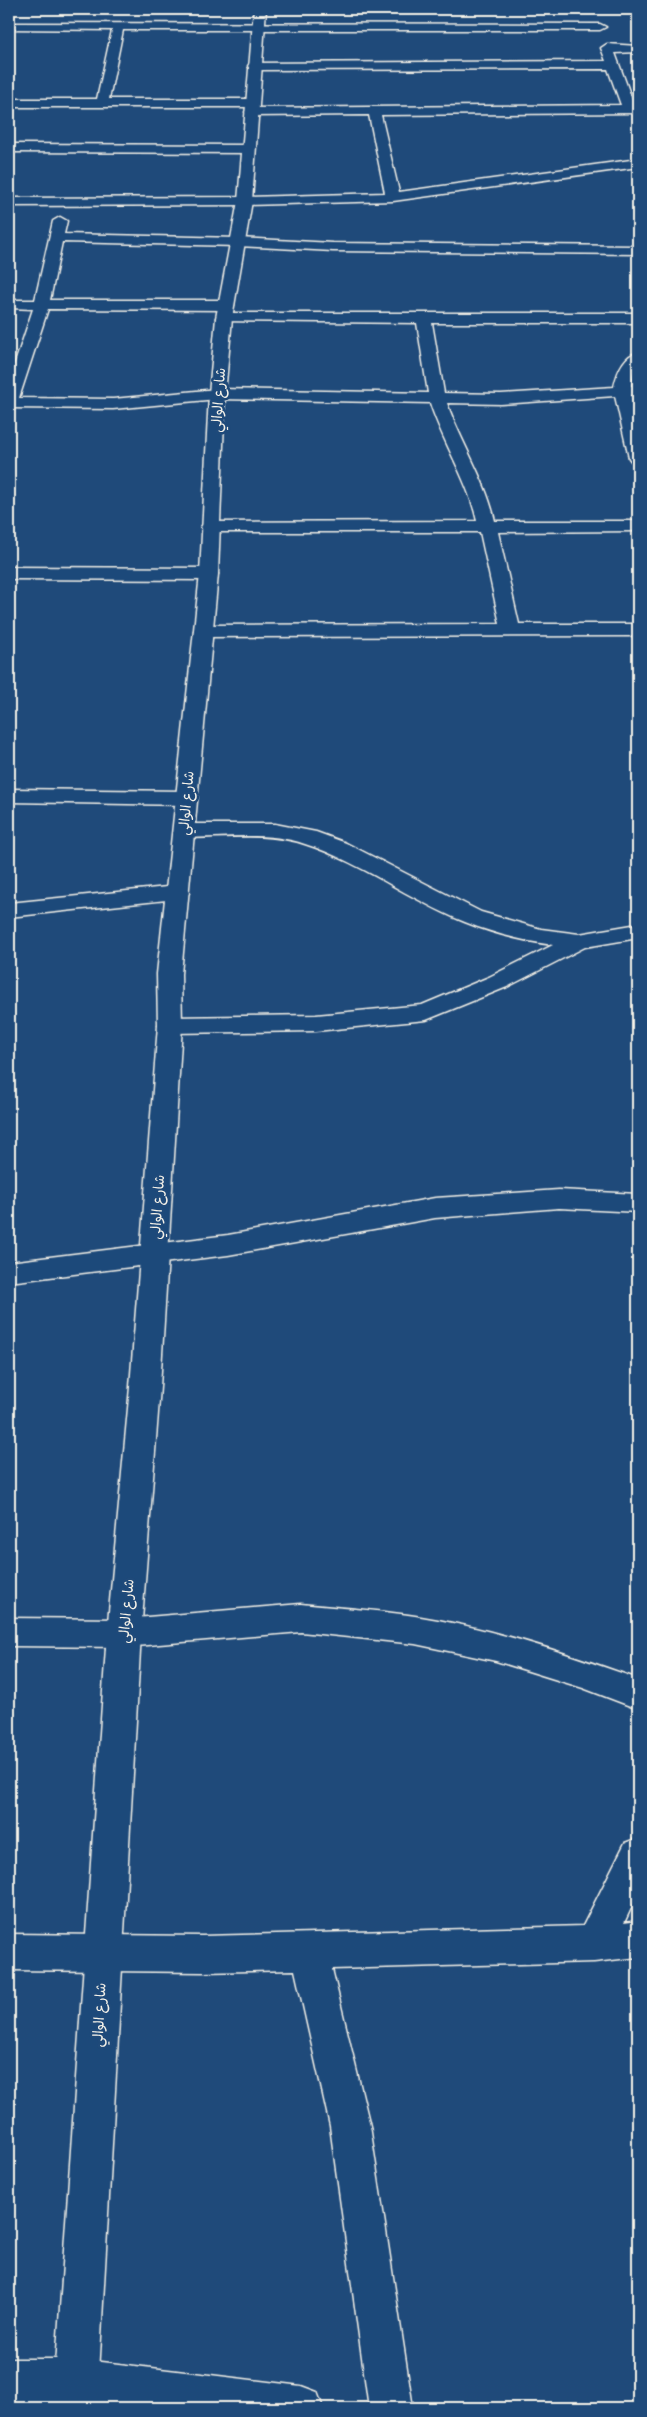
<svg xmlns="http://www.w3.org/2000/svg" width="647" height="2417" font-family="'Balsamiq Sans','Playpen Sans Arabic',sans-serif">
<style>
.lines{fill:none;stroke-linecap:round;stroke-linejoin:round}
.minor-casing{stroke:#f4f1e8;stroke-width:3}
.secondary-casing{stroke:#f4f1e8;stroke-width:3}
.minor{fill:#1f4a7a;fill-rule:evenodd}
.secondary{fill:#1f4a7a;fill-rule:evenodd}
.labels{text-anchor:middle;stroke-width:5;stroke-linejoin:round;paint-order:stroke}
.street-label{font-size:14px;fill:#f4f1e8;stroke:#1f4a7a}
</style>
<rect width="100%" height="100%" fill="#1f4a7a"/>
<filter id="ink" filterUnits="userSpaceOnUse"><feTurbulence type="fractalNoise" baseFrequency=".02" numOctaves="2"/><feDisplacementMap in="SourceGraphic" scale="10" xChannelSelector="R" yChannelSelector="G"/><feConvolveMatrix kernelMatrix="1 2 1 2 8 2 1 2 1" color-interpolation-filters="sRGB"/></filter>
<g filter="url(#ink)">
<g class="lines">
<defs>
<path id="minor" d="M 9,23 L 600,24 L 606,27 L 600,30 L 123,30 L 109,99 L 252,99 L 258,103 L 252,107 L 9,107 L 9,99 L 97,99 L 112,30 L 9,29 Z
M 607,44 L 638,46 L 638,52 L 615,53 L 634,105 L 638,105 L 638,113 L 381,115 L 399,192 L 638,159 L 638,167 L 393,201 L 245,205 L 9,206 L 9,198 L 245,197 L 385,193 L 369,115 L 251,116 L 245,112 L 251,108 L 621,105 L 608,69 L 254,70 L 250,69 L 248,66 L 250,63 L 606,61 L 601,48 Z
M 9,144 L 248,145 L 255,149 L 248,153 L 9,152 Z
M 60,217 L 67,221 L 64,234 L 238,238 L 333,243 L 638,246 L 638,254 L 333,251 L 238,246 L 62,242 L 50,300 L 226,300 L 234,305 L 226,310 L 48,309 L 19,398 L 113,399 L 217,389 L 428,393 L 417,323 L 219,321 L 216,318 L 219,315 L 224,313 L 638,313 L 638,323 L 432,323 L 444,393 L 501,394 L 614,387 C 617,373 623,356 638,352 L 638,367 L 633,373 L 631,386 L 638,385 L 638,395 L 631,395 L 638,423 L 638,463 L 632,462 L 629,458 L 615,396 L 501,404 L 447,403 C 461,443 486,480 495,521 L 638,521 L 638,531 L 498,532 L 519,624 L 638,624 L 638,636 L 204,637 L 197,635 L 194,631 L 197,627 L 204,625 L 500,624 L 480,532 L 210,532 L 204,531 L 201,527 L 204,523 L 210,522 L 477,521 C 468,480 443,443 430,403 L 217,399 L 113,409 L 9,408 L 9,381 L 33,309 L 9,308 L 9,300 L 35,300 L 53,221 Z
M 9,567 L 209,568 L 216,570 L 218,574 L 216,578 L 209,580 L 9,579 Z
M 9,789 L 186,791 L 194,793 L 197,798 L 194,803 L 186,805 L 9,802 Z
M 184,824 L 275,824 L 316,832 L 346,843 L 481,912 L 541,929 L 579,934 L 638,924 L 638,938 L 585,947 L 507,987 L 426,1020 L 316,1031 L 170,1033 L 161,1031 L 158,1025 L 161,1019 L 170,1017 L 316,1015 L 422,1005 L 489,977 L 553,945 C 524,941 492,933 465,922 C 410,900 361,862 305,844 C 268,831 223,838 184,838 L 176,836 L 173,831 L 176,826 Z
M 177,886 L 185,888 L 189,893 L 185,898 L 9,917 L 9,903 Z
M 559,1190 L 638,1194 L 638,1212 L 559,1208 L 435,1218 L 228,1255 L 9,1282 L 9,1262 L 228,1235 L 435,1198 Z
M 301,1604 C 339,1608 377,1610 415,1616 C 491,1628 566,1653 638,1679 L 638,1709 L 583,1688 L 496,1661 L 415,1644 L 301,1632 L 124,1647 L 9,1646 L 9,1618 L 124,1619 Z
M 638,1838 L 638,1893 L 624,1923 L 638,1921 L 638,1957 L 594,1962 L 332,1969 L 370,2126 L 413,2408 L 369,2408 L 330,2126 L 295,1970 L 202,1972 L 9,1970 L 9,1934 L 202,1936 L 583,1926 L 625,1843 Z
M 9,2359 L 77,2359 L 301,2386 L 317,2392 L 323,2408 L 122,2408 L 77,2403 L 9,2403 Z"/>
<path id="secondary" d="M 254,9 L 266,9 L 252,201 L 232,318 L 225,394 L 218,574 L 181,974 L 182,1025 L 160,1387 L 141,1633 L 97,2408 L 53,2408 L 107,1633 L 130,1387 L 158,1025 L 157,974 L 200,574 L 209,394 L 216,318 L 238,201 Z"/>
</defs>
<use href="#minor" class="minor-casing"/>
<use href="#secondary" class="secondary-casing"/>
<use href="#minor" class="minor"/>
<use href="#secondary" class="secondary"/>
</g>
</g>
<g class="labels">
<g class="street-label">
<text transform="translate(218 400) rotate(-86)" y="5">شارع الوالي</text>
<text transform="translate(186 803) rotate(-85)" y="5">شارع الوالي</text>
<text transform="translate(157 1207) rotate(-86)" y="5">شارع الوالي</text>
<text transform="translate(126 1611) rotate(-85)" y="5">شارع الوالي</text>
<text transform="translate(99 2015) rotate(-87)" y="5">شارع الوالي</text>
</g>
</g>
<rect width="647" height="2417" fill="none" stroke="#1f4a7a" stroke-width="30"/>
<rect x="15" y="15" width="617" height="2387" fill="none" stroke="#f4f1e8" stroke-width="2" filter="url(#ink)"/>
</svg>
